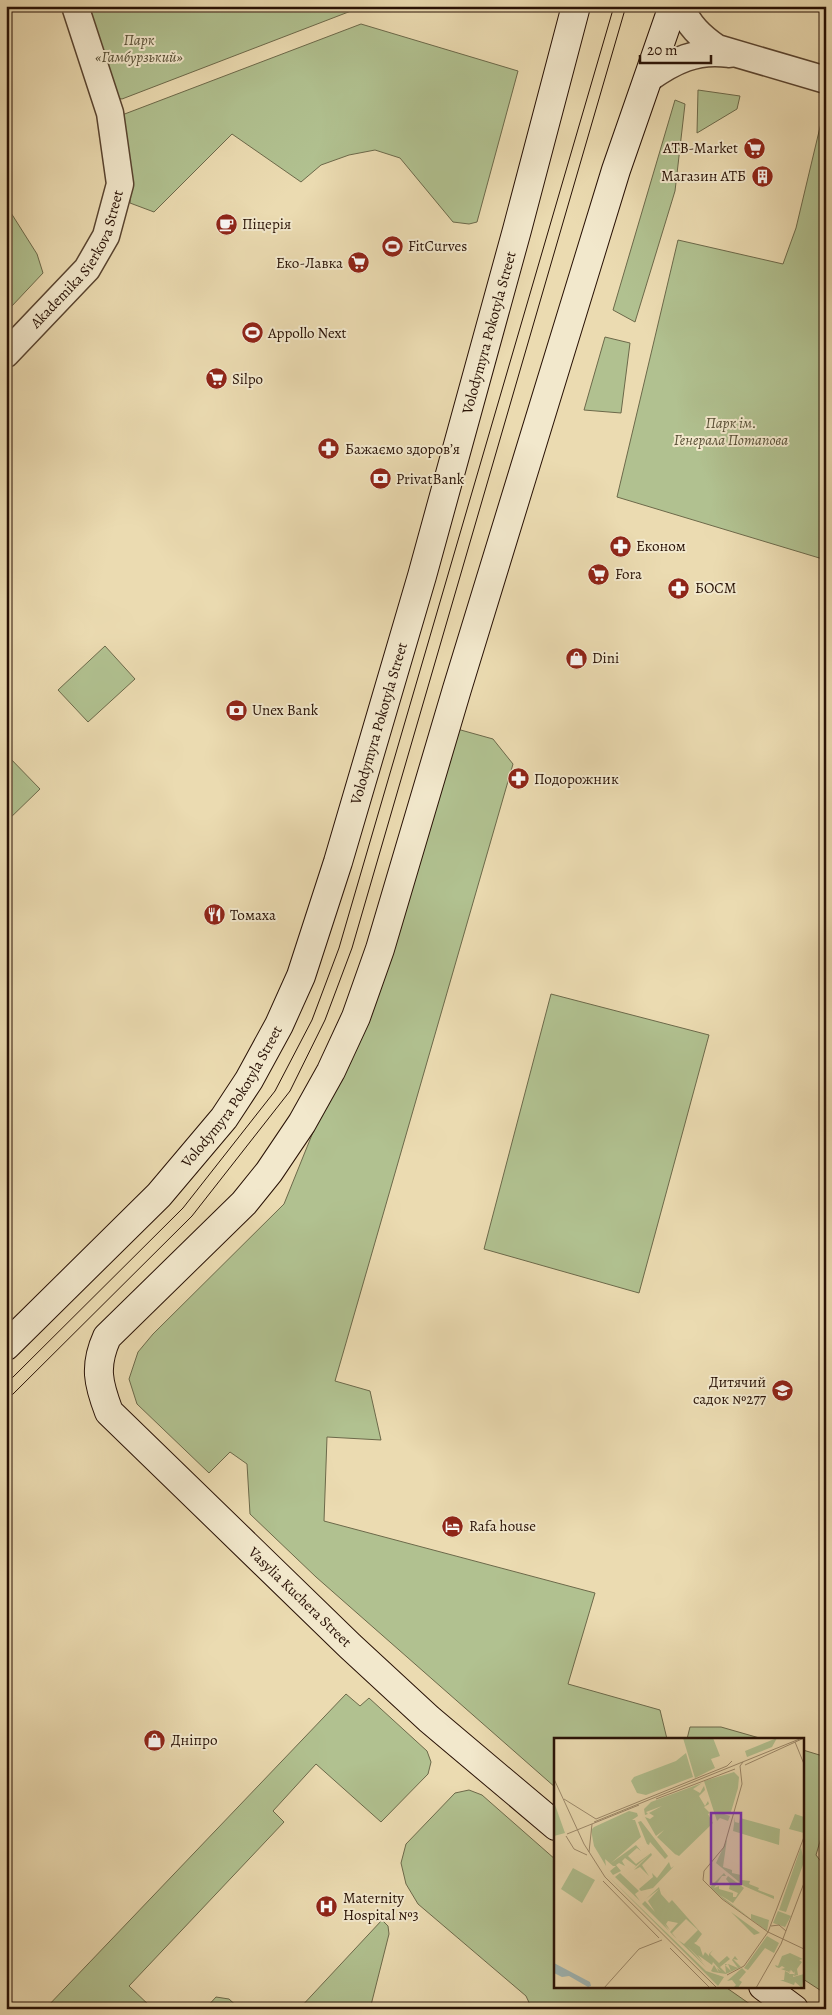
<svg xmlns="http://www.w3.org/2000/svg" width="832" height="2015" font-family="Alegreya,serif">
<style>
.green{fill:#b1c190;stroke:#6c694a}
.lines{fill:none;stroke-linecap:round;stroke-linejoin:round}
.street-casing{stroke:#594430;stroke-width:29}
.secondary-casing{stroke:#281105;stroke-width:30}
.street{stroke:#f2e8cc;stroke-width:26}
.secondary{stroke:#f2e8cc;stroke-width:28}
.tram{stroke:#281105;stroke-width:1}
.labels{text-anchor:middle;stroke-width:4;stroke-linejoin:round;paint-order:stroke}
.park-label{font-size:15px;font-style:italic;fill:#584f36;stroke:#f2e8cc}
.poi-label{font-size:15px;fill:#281105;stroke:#f2e8cc;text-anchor:start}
.street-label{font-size:15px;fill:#281105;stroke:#f2e8cc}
.inset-road{fill:none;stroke:#9d8a6c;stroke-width:1}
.view{fill:#7b2cbf;fill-opacity:0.15;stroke:#7b2cbf;stroke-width:2.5}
.inset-edge{fill:none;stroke:#281105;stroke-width:2.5}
</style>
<rect width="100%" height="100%" fill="#ebdbb1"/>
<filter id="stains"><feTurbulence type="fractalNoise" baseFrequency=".004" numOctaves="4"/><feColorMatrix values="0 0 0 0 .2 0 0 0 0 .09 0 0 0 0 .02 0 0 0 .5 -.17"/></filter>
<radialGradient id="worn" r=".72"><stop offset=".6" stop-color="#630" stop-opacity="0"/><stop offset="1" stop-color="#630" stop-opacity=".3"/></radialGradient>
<path class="green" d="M 81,6 L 364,6 L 122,99 L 111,97 Z
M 361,24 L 518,71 L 477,222 L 469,224 L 453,222 L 400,158 L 375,150 L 349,155 L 321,165 L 301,182 L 232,134 L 154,212 L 130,203 C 132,172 129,144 122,115 Z
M 698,90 L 740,96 L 737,109 L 697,133 Z
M 675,100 L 685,104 L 675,191 L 635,322 L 613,310 Z
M 821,123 L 826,125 L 826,560 L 617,497 L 678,240 L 783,264 L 796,228 Z
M 6,205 L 37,254 L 43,273 L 11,307 L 6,301 Z
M 605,337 L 630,343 L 621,413 L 584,410 Z
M 105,646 L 135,679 L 88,722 L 58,690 Z
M 450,727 L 493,739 L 513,764 L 335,1381 L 370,1391 L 381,1440 L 327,1437 L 324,1521 L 595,1593 L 568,1684 L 660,1710 L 667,1739 L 556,1739 L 556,1788 L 316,1577 L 250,1514 L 247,1464 L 230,1452 L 209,1473 L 137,1404 L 129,1379 L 138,1352 L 153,1334 L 284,1204 L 366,1001 Z
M 6,754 L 40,789 L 6,822 Z
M 551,994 L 709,1035 L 639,1293 L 484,1249 Z
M 346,1694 L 360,1706 L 369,1698 L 427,1751 L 431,1762 L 428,1774 L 381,1822 L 316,1764 L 273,1811 L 284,1822 L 129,1986 L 153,2009 L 45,2009 Z
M 690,1727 L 721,1727 L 763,1739 L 687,1739 Z
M 803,1750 L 826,1757 L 826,1821 L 816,1855 L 826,1868 L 826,1994 L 803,1979 Z
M 469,1790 L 482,1795 L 556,1860 L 556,1986 L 724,1986 L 757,2009 L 532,2009 L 526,1996 L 418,1904 L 406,1884 L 401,1863 L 406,1844 L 455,1793 Z
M 382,1920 L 388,1926 L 389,1934 L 370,2009 L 299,2009 Z
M 216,1997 L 229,1999 L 240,2009 L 205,2009 Z"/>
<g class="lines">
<defs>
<g id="street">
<path d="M 681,6 C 688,25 701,37 717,48 L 826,80"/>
<path d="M 648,79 C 673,61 697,49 729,54"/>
<path id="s1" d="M 6,354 L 87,269 L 106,236 L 120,184 L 110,113 L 75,6"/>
</g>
<g id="secondary">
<path id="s2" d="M 6,1346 L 159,1195 L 224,1118 L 249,1080 L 279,1025 L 301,976 L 338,862 L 422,576 L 517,230 L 576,6"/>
<path d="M 556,1826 L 429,1719 L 350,1646 L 109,1412 C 98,1383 94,1366 107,1337 L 244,1203 L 269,1172 L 302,1123 L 331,1071 L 356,1017 L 380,949 L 457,689 L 616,170 L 673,6"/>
<path d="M 763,1986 L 794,2009"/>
</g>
</defs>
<use href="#street" class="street-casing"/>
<use href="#secondary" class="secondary-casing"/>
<use href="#street" class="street"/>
<use href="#secondary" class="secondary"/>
<path class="tram" d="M 6,1384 L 183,1208 L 275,1091 L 312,1020 L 339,948 L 614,6
M 6,1401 L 192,1216 L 290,1091 L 325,1020 L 352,948 L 626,6"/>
</g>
<defs>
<symbol id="supermarket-disc" viewBox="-11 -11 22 22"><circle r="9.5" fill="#8f2418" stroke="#f2e8cc"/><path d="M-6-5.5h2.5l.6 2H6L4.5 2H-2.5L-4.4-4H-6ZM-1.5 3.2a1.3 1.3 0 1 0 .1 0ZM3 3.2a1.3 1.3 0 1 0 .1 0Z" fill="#fff"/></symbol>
<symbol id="building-disc" viewBox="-11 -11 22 22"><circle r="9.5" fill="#8f2418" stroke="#f2e8cc"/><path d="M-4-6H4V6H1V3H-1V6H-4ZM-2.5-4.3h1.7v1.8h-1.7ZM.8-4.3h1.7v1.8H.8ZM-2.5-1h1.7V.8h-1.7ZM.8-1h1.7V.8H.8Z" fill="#fff"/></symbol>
<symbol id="cafe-disc" viewBox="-11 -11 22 22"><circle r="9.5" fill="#8f2418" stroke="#f2e8cc"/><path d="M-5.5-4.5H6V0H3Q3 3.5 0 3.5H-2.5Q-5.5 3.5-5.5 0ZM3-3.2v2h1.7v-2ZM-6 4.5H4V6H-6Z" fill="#fff"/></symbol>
<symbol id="stadium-disc" viewBox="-11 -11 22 22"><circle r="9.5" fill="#8f2418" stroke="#f2e8cc"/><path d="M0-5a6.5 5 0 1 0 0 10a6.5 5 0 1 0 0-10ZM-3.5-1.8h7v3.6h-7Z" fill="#fff"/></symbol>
<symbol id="pharmacy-disc" viewBox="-11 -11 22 22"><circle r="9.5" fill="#8f2418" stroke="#f2e8cc"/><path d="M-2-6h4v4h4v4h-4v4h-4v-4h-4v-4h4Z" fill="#fff"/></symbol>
<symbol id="bank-disc" viewBox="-11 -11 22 22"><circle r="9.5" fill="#8f2418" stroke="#f2e8cc"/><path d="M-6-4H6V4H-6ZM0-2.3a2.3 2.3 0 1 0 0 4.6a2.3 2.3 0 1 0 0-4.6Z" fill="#fff"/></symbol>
<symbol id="shop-disc" viewBox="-11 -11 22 22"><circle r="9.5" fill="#8f2418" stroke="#f2e8cc"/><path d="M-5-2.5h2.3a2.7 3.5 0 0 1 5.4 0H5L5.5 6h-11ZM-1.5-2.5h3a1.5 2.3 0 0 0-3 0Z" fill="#fff"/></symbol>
<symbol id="restaurant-disc" viewBox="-11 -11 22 22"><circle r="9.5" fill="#8f2418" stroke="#f2e8cc"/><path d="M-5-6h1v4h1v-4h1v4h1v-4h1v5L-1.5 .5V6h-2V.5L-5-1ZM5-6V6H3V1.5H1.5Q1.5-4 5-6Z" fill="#fff"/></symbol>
<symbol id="school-disc" viewBox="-11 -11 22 22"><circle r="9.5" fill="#8f2418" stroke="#f2e8cc"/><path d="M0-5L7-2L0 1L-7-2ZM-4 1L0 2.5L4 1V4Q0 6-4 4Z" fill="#fff"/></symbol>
<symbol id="hotel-disc" viewBox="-11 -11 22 22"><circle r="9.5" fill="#8f2418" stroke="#f2e8cc"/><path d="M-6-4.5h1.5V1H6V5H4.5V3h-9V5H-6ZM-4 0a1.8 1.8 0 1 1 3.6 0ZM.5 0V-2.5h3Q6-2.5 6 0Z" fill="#fff"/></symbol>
<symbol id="hospital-disc" viewBox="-11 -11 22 22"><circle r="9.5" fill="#8f2418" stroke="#f2e8cc"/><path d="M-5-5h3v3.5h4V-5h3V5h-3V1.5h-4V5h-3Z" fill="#fff"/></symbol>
</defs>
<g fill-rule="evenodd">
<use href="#supermarket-disc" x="742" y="136" width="25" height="25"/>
<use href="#building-disc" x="750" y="164" width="25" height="25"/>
<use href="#cafe-disc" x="214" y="212" width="25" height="25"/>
<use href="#stadium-disc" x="380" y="234" width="25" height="25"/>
<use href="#supermarket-disc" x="346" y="250" width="25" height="25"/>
<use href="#stadium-disc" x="240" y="320" width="25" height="25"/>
<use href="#supermarket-disc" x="204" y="366" width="25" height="25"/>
<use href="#pharmacy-disc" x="316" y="436" width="25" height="25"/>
<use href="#bank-disc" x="368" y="466" width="25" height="25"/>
<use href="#pharmacy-disc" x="608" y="534" width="25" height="25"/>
<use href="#supermarket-disc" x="586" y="562" width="25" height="25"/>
<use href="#pharmacy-disc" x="666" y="576" width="25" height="25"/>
<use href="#shop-disc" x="564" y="646" width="25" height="25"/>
<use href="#bank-disc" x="224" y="698" width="25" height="25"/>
<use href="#pharmacy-disc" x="506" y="766" width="25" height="25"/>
<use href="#restaurant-disc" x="202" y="902" width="25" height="25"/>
<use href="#school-disc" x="770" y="1378" width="25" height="25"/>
<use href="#hotel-disc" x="440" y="1514" width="25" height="25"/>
<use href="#shop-disc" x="142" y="1728" width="25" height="25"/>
<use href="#hospital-disc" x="314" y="1894" width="25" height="25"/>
</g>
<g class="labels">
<g class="park-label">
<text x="139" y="45">Парк<tspan x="139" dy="17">«Гамбурзький»</tspan></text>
<text x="731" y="428">Парк ім.<tspan x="731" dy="17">Генерала Потапова</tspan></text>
</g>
<g class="poi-label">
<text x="738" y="153" text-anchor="end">ATB-Market</text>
<text x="746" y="181" text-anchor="end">Магазин АТБ</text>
<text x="242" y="229">Піцерія</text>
<text x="408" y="251">FitCurves</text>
<text x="343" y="268" text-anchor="end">Еко-Лавка</text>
<text x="268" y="338">Appollo Next</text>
<text x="232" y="384">Silpo</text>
<text x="345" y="454">Бажаємо здоровʼя</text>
<text x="396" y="484">PrivatBank</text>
<text x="636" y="551">Економ</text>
<text x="615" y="579">Fora</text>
<text x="695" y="593">БОСМ</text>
<text x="592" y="663">Dini</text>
<text x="252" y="715">Unex Bank</text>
<text x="534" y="784">Подорожник</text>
<text x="230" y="920">Томаха</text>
<text x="766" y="1387" text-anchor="end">Дитячий<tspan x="766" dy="17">садок №277</tspan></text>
<text x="469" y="1531">Rafa house</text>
<text x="171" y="1745">Дніпро</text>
<text x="343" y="1903">Maternity<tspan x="343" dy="17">Hospital №3</tspan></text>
</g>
<g class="street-label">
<text dy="5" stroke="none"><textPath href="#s1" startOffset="121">Akademika Sierkova Street</textPath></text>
<text dy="5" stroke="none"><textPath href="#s2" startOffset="1148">Volodymyra Pokotyla Street</textPath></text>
<text dy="5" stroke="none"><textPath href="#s2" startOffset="742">Volodymyra Pokotyla Street</textPath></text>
<text dy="5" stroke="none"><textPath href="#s2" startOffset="338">Volodymyra Pokotyla Street</textPath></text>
<text transform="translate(300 1597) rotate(44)" y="5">Vasylia Kuchera Street</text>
</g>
</g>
<g transform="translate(554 1738)">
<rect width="250" height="250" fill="#ebdbb1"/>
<path d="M 129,0 L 159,0 L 166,18 L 157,21 L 161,30 L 141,40 ZM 223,0 L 218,9 L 193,19 L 191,13 ZM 132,15 L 139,39 L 92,57 L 83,55 L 77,43 L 80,39 L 122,23 ZM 180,34 L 185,39 L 184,50 L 177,74 L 170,76 L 176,78 L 174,83 L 166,80 L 163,83 L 150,43 ZM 148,45 L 139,51 L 146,55 L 150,48 L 151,52 L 145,58 L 151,68 L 154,63 L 155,66 L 150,69 L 156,75 L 154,76 L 159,85 L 125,118 L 121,116 L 124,119 L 103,99 L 110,92 L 102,98 L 91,79 L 96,81 L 100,78 L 95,75 L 108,68 L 92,74 L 94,76 L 91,77 L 90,71 L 97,64 ZM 0,64 L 11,95 L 0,98 ZM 75,73 L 83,75 L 84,78 L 78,82 L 81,82 L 87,99 L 57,125 L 82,107 L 87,113 L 83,110 L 74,118 L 82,126 L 97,115 L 98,117 L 88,127 L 95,138 L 86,129 L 80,132 L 96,116 L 79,131 L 82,128 L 71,120 L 68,123 L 71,128 L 65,125 L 62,127 L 67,133 L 59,137 L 56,133 L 62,128 L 59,128 L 51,121 L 52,128 L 40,108 L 37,92 L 40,89 ZM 241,76 L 250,79 L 250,95 L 235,91 ZM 181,79 L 181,84 L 185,85 L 186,80 L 226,91 L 225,107 L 179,93 ZM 87,83 L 114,118 L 111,121 L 96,104 L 95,107 L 93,106 L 84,84 ZM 173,101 L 169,129 L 178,132 L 178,135 L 187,137 L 187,142 L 196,143 L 195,146 L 205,150 L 204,152 L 220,158 L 220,161 L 190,148 L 162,125 ZM 247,109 L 250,124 L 232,174 L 225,172 ZM 115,124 L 117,130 L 120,128 L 99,150 L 87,153 L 85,151 L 99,139 L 98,135 L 103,140 ZM 19,130 L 41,142 L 28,165 L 7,151 ZM 66,135 L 85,153 L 81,156 L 86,163 L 61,139 ZM 170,135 L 172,138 L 168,138 L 160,150 L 165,148 L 165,151 L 179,155 L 179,159 L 182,159 L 184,155 L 175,151 L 176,146 L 172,141 L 174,138 L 190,150 L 179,165 L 166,157 L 197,181 L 197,176 L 215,182 L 213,193 L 169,161 L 156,149 ZM 52,136 L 152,233 L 170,239 L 164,248 ZM 105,149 L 107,156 L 115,165 L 118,162 L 148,196 L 142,204 L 149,200 L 140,205 L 146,209 L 149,218 L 151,214 L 155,218 L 155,216 L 159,212 L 156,216 L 165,225 L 173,218 L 176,221 L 166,229 L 172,235 L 171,226 L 174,226 L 171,227 L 177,233 L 174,226 L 184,230 L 178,222 L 181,218 L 184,222 L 179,221 L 187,229 L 172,236 L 159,234 L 157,233 L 160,227 L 165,235 L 163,230 L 167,233 L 159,224 L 158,227 L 144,217 L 149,224 L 133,208 L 152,229 L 124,202 L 130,206 L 144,192 L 132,181 L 118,195 L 123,201 L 116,194 L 124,185 L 114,183 L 112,186 L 116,192 L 110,186 L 115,193 L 88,166 L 91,163 L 101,174 L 94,163 L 105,151 L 92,161 ZM 224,173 L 237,178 L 231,189 L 219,185 ZM 177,174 L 206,195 L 200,197 ZM 213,198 L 225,205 L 220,215 L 211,210 L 194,232 L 190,230 ZM 236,215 L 249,221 L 245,222 L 248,224 L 243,231 L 244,237 L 240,238 L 241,233 L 240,235 L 237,232 L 235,236 L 240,236 L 239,239 L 232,241 L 250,236 L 248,250 L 241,244 L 240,247 L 226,242 L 230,242 L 231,233 L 235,235 L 237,231 L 235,234 L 227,231 L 231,230 L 228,228 L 225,230 L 222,229 L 221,227 L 224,228 L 228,218 ZM 188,230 L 192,234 L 185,242 L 188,244 L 184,250 L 179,250 L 182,247 L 178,242 L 173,243 Z" fill="#b1c190"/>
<path d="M 0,225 L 36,244 L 37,248 L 34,249 L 15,238 L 8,239 L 0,235 Z" fill="#9fb8b8"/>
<path class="inset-road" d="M 241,4 L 250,26M 189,24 L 186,28 L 188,46 L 170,109 L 150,133 L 149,142 L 168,161 L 214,194 L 250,211M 191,27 L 250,0M 0,41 L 30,106 L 51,139 L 163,250M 10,61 L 42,81 L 173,28 L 178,23M 102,61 L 181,31M 40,84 L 248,0M 13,96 L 85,67M 12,98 L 20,111 L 33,117M 35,114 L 38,86M 49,143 L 105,200M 217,188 L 225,187 L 232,193M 116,210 L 156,250M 173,237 L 190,228 L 214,194 L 250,99M 50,250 L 85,211 L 108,202M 202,250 L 227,206 L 250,145"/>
<path class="view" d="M 157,75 L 187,75 L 187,146 L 157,146 Z"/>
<rect width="250" height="250" class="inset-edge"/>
</g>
<rect width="832" height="2015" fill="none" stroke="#ebdbb1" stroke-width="25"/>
<rect x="8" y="8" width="817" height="2000" fill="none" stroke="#281105" stroke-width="2.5"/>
<rect x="12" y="12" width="807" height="1990" fill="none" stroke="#281105"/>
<path d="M640 55v8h71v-8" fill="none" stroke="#281105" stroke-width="2.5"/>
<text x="647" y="55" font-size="15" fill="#281105" stroke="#f2e8cc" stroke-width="4" paint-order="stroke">20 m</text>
<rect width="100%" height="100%" filter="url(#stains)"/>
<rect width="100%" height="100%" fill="url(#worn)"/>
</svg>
